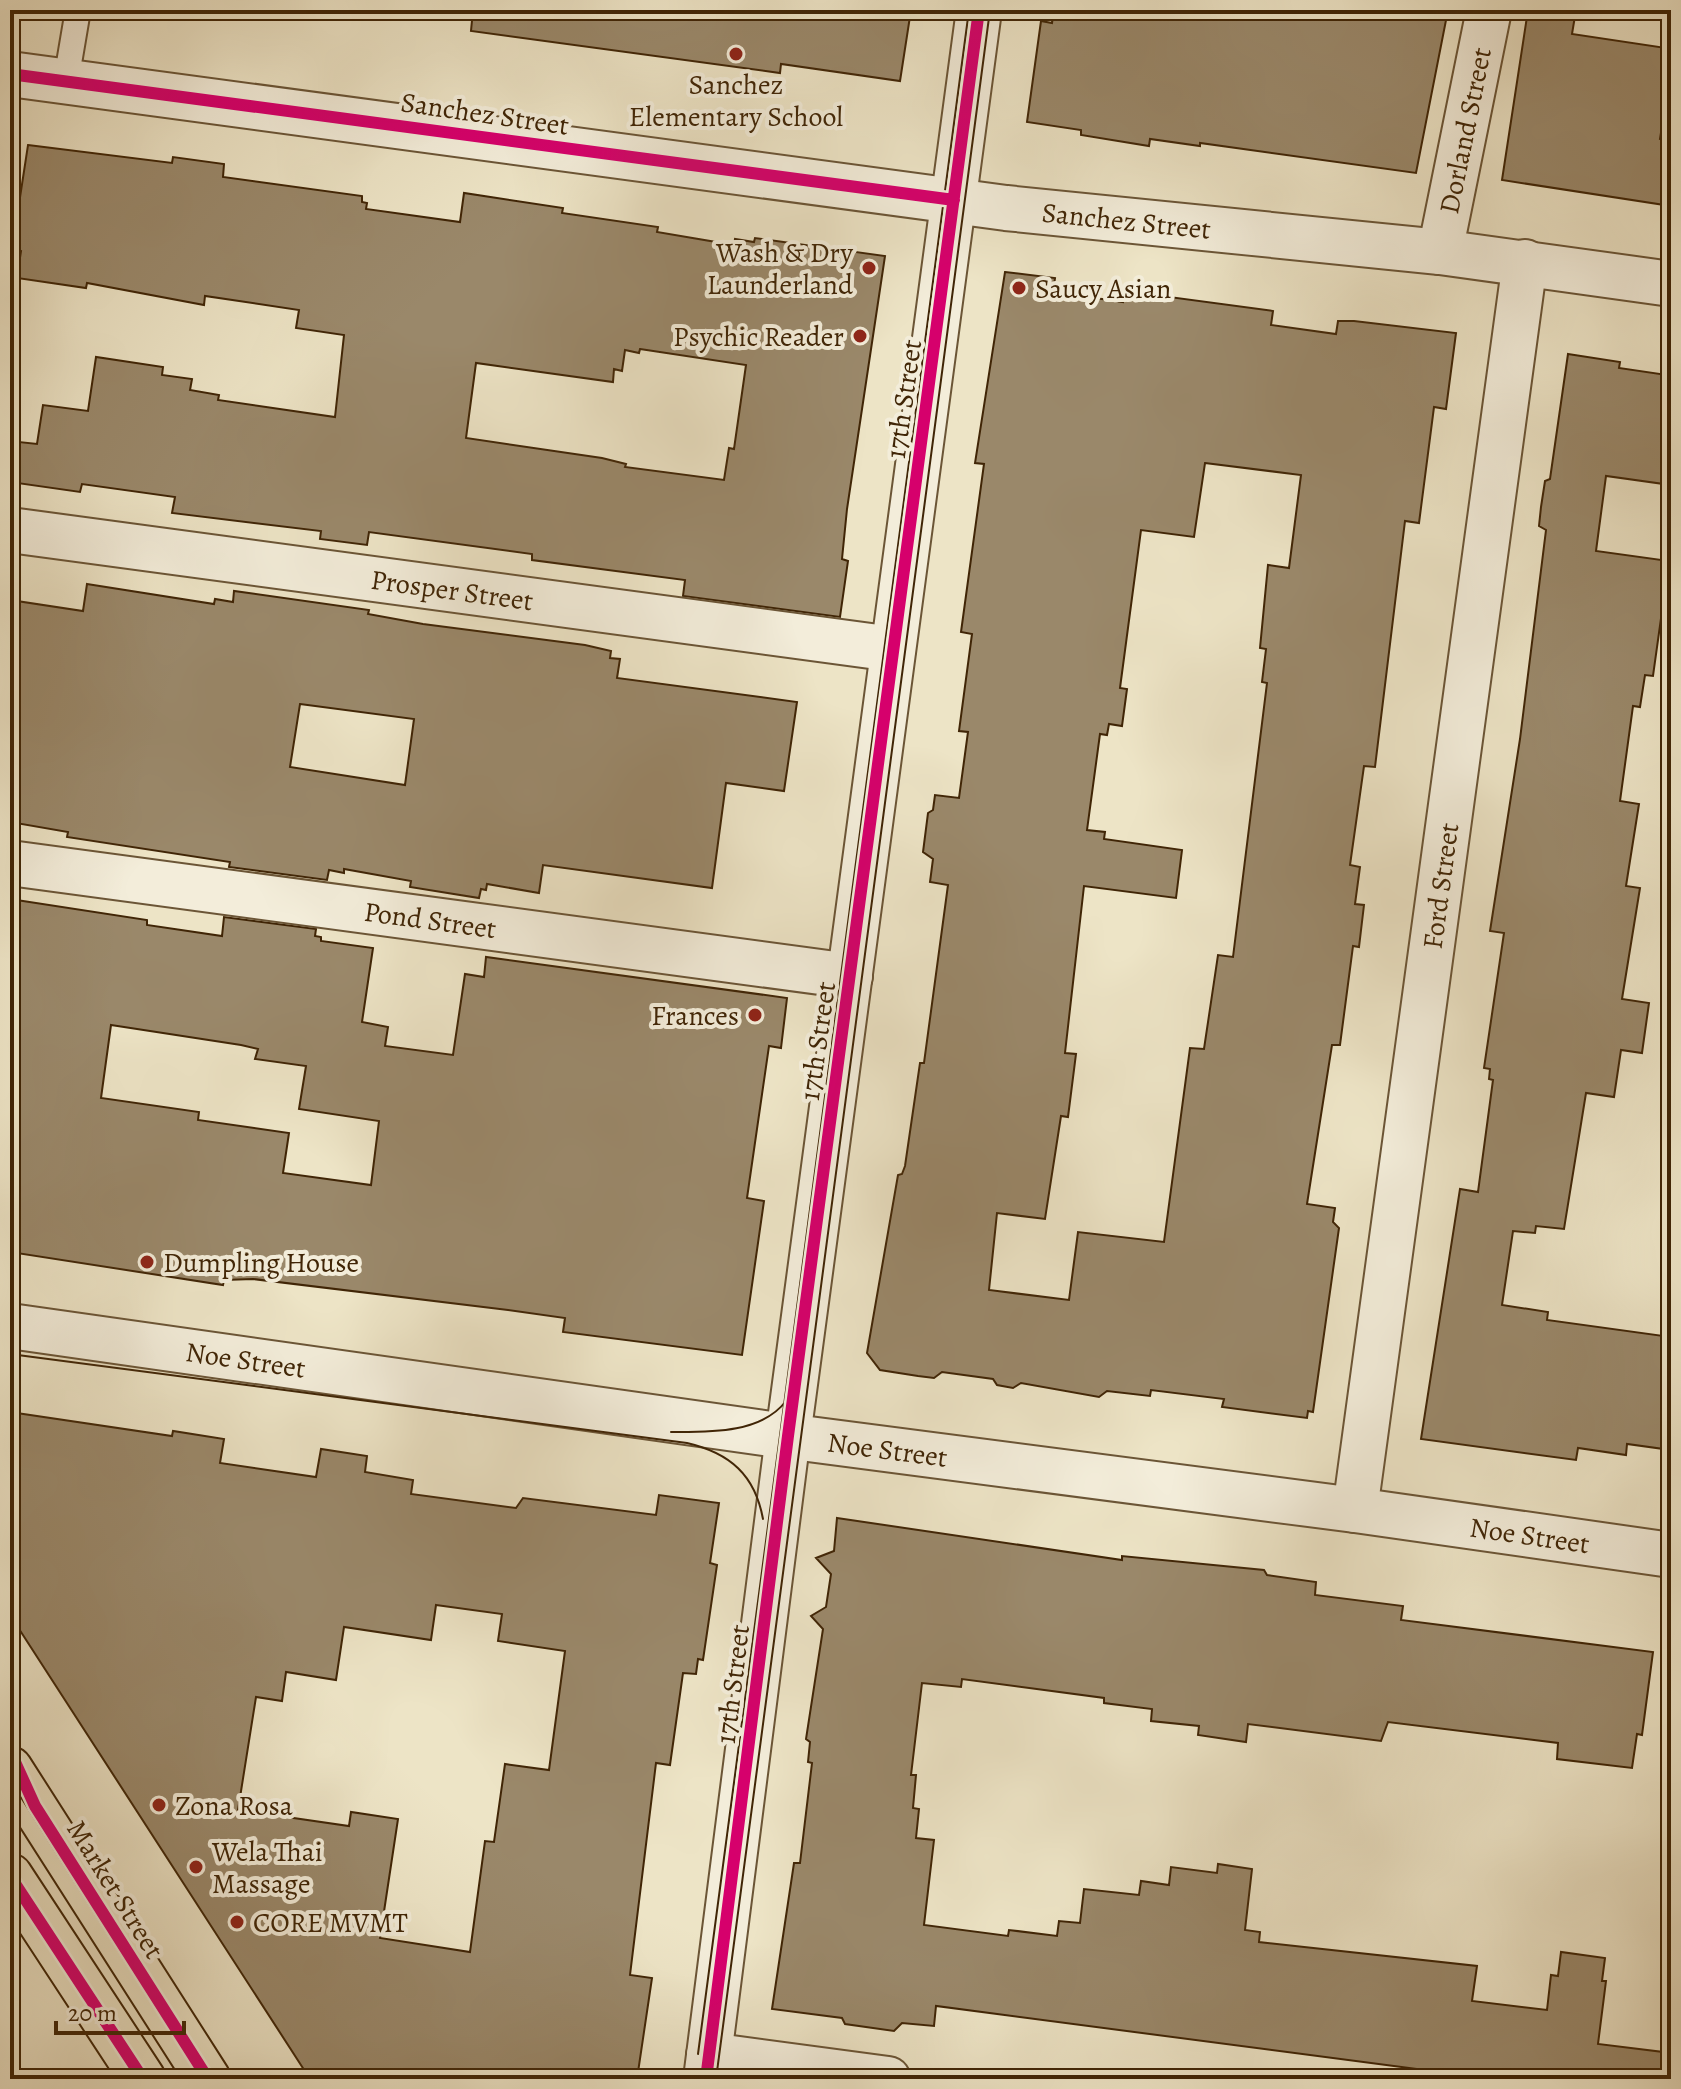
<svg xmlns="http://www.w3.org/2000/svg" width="1681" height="2089" font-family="Alegreya,serif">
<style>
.building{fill:#9a886a;stroke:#402506;stroke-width:2;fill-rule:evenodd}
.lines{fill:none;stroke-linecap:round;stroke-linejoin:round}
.service-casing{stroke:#6b5536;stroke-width:28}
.minor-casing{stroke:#6b5536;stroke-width:48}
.primary-casing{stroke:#402506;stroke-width:48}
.service{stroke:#f3edda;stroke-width:24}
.minor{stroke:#f3edda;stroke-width:44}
.primary{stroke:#ede4c6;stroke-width:44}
.tram{stroke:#402506;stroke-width:2}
.cycleway-casing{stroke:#f3edda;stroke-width:17}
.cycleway{stroke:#d6006c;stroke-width:12}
.poi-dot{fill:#8f2418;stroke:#f3edda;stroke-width:3}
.labels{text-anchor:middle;stroke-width:8;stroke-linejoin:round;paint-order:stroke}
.poi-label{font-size:28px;fill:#402506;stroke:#f3edda;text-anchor:start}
.street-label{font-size:28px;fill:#402506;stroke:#f3edda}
</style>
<rect width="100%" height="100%" fill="#ede4c6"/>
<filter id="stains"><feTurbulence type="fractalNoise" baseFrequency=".0025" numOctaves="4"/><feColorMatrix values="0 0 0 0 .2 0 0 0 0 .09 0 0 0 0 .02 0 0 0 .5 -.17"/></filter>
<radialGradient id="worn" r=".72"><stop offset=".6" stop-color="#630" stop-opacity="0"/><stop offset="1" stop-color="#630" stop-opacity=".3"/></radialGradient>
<path class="building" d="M 473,10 L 911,10 L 900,81 L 781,64 L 780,73 L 471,31 Z
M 1054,10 L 1448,10 L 1416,173 L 1200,143 L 1200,146 L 1150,139 L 1149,146 L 1081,135 L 1081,130 L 1027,122 L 1041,21 L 1052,23 Z
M 1528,10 L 1576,10 L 1572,34 L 1666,48 L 1663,67 L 1671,69 L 1660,139 L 1671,141 L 1671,206 L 1502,180 Z
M 28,145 L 172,163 L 173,157 L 224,164 L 223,177 L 362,196 L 362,202 L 367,203 L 366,209 L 460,222 L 464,193 L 563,208 L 562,213 L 658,227 L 657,232 L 734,245 L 735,239 L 754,242 L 755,238 L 885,256 L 847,509 L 842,559 L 848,561 L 840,617 L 683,596 L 685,580 L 532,560 L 532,554 L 369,532 L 367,545 L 320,539 L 321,531 L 172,513 L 175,497 L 82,484 L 80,492 L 10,482 L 10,441 L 37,444 L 43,405 L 88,411 L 96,357 L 163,367 L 162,375 L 192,379 L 190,390 L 219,395 L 218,400 L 335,417 L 344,335 L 296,328 L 299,310 L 205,296 L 204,305 L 87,283 L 86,288 L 17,278 L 21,251 L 10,249 L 10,203 L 19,204 ZM 640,349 L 746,365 L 734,449 L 729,448 L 724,480 L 625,467 L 626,464 L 602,458 L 466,438 L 476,363 L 613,382 L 614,369 L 622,371 L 625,350 L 639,353 Z
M 1005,272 L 1055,278 L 1053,292 L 1123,302 L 1125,291 L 1273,311 L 1271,325 L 1336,334 L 1338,321 L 1354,321 L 1456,333 L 1446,409 L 1434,407 L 1419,523 L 1405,521 L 1375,767 L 1364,766 L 1350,865 L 1360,867 L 1355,904 L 1364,905 L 1359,947 L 1353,946 L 1340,1045 L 1332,1045 L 1307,1204 L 1335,1208 L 1333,1222 L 1339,1228 L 1313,1412 L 1308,1411 L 1307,1418 L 1222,1407 L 1224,1399 L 1151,1390 L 1150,1396 L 1107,1391 L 1099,1397 L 1021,1383 L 1013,1388 L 997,1385 L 993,1379 L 942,1372 L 934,1378 L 918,1376 L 880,1370 L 867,1353 L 898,1175 L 902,1174 L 905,1166 L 920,1063 L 924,1063 L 948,885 L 930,882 L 933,859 L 923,852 L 928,813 L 933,810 L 935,795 L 959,798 L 968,732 L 959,731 L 972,634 L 961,632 L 984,464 L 975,463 ZM 1205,463 L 1301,475 L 1289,568 L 1268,565 L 1260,648 L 1266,649 L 1262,682 L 1267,683 L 1233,957 L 1218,955 L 1204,1049 L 1190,1048 L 1164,1242 L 1078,1232 L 1069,1300 L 989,1290 L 997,1213 L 1045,1219 L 1061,1116 L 1068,1117 L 1076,1054 L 1065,1053 L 1084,886 L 1176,898 L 1182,850 L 1104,839 L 1105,832 L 1087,830 L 1100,734 L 1107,735 L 1109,724 L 1122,726 L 1127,689 L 1120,688 L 1141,530 L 1194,537 Z
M 1568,354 L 1620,362 L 1619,368 L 1667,375 L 1662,409 L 1671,410 L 1671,485 L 1606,476 L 1596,551 L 1669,561 L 1653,676 L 1645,675 L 1640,707 L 1633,706 L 1620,801 L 1639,804 L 1626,886 L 1640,888 L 1622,999 L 1649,1003 L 1642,1053 L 1621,1050 L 1614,1097 L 1586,1093 L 1564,1229 L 1536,1226 L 1535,1233 L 1513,1231 L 1502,1305 L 1548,1312 L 1547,1320 L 1671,1337 L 1671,1450 L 1627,1444 L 1626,1455 L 1578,1448 L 1576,1460 L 1421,1439 L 1460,1189 L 1478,1192 L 1493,1080 L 1489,1079 L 1490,1069 L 1484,1068 L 1504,933 L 1490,931 L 1520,739 L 1546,530 L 1539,526 L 1541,507 L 1545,481 L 1550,479 Z
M 87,584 L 214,604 L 215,599 L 233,602 L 234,591 L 369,610 L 368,614 L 423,624 L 585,645 L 611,651 L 610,658 L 620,659 L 617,678 L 797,702 L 784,791 L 726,783 L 712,888 L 543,865 L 539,893 L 487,884 L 486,890 L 481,889 L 479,898 L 410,887 L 411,881 L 344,869 L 344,873 L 329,870 L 327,880 L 229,867 L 230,862 L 67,837 L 68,832 L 10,822 L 10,600 L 83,611 ZM 300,704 L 414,719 L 405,785 L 290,767 Z
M 10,899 L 147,920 L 147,925 L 222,936 L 224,917 L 316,929 L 315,936 L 321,937 L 321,941 L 373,948 L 362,1022 L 388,1027 L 385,1046 L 453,1055 L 465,974 L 484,977 L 486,957 L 787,998 L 781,1048 L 769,1046 L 747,1198 L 764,1201 L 742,1355 L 563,1332 L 565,1318 L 508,1310 L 253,1279 L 224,1280 L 223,1285 L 10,1252 ZM 111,1025 L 241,1045 L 258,1049 L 255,1059 L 306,1066 L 299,1109 L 379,1121 L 371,1185 L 283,1173 L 289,1133 L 198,1120 L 199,1112 L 101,1098 Z
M 10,1412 L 172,1436 L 173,1431 L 224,1439 L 220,1463 L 316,1477 L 321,1449 L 367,1456 L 365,1472 L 413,1480 L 411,1494 L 516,1508 L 523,1498 L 656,1515 L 659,1495 L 719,1503 L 710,1563 L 717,1565 L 703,1660 L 698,1659 L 696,1674 L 683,1673 L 670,1765 L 656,1763 L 630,1975 L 652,1978 L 637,2079 L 310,2079 L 10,1615 ZM 436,1605 L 502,1614 L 498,1641 L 565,1651 L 549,1770 L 505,1764 L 494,1842 L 485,1841 L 470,1952 L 380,1938 L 398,1819 L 351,1812 L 349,1826 L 238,1810 L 256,1697 L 282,1701 L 286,1672 L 336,1680 L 344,1627 L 431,1640 Z
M 837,1518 L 1122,1560 L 1122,1556 L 1264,1570 L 1267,1575 L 1316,1582 L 1315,1595 L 1403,1606 L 1401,1620 L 1653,1652 L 1642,1735 L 1637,1734 L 1632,1768 L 1557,1759 L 1558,1743 L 1388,1722 L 1381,1741 L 1248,1724 L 1246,1742 L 1198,1735 L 1199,1726 L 1151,1721 L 1152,1709 L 1104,1703 L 1104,1698 L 962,1679 L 961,1687 L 922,1683 L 911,1775 L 916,1775 L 913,1808 L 919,1809 L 916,1838 L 934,1840 L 924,1925 L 1008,1936 L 1009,1930 L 1057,1936 L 1059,1921 L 1080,1923 L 1084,1889 L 1139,1895 L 1141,1881 L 1169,1885 L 1171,1867 L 1217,1873 L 1218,1864 L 1252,1869 L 1245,1930 L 1260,1932 L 1259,1942 L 1477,1966 L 1472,2001 L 1547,2010 L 1551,1975 L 1558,1976 L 1561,1952 L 1605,1958 L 1602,1981 L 1606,1981 L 1598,2044 L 1671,2053 L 1671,2079 L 1493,2079 L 936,2006 L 934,2026 L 902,2023 L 894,2031 L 845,2024 L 842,2018 L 772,2009 L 794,1863 L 800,1863 L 812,1763 L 808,1762 L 810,1742 L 806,1739 L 823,1629 L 811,1616 L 826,1607 L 831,1574 L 816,1558 L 834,1551 Z"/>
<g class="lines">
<defs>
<path id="service" d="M 66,81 L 78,10"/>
<g id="minor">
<path id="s1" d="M 10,74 L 1006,208 L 1440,252 L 1671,284"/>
<path id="s2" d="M 1440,252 L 1489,10"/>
<path id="s3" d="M 10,530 L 893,649"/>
<path id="s4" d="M 10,863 L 850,976"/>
<path id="s5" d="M 10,1326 L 778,1435 L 1355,1510 L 1671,1555"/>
<path id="s6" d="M 1355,1510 L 1525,262"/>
<path d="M 709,2055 L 888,2079"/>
<path d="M 706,2079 L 788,1436 L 979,10"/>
</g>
<path id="primary" d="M 10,1769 L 208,2079
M 10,1876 L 143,2079"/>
</defs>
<use href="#service" class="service-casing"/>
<use href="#minor" class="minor-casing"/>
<use href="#primary" class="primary-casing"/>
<use href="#service" class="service"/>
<use href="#minor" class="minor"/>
<use href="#primary" class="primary"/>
<path class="tram" d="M 10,1354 L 687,1443 C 730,1453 755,1475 763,1519
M 671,1432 C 708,1432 761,1434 786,1401
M 10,1780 L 200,2079
M 698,2054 L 969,10
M 716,2079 L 990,10"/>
<defs>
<path id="cycleway" d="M 10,74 L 954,200
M 10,1751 L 35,1806 L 208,2079
M 10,1876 L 143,2079
M 706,2079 L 788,1436 L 979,10"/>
</defs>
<use href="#cycleway" class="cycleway-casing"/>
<use href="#cycleway" class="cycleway"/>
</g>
<g class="poi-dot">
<circle cx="736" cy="54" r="8"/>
<circle cx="869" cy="268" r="8"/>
<circle cx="1019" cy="288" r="8"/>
<circle cx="860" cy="336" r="8"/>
<circle cx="755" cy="1015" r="8"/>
<circle cx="147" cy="1262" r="8"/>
<circle cx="159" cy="1805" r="8"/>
<circle cx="196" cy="1867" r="8"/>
<circle cx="237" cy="1922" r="8"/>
</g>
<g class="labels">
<g class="poi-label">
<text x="736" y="94" text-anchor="middle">Sanchez<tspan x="736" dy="32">Elementary School</tspan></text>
<text x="853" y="262" text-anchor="end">Wash &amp; Dry<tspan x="853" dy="32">Launderland</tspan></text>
<text x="1035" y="298">Saucy Asian</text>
<text x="844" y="346" text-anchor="end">Psychic Reader</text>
<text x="739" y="1025" text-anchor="end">Frances</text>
<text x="163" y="1272">Dumpling House</text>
<text x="175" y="1815">Zona Rosa</text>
<text x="212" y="1861">Wela Thai<tspan x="212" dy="32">Massage</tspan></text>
<text x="253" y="1932">CORE MVMT</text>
</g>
<g class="street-label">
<text transform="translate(485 113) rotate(8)" y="10">Sanchez Street</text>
<text dy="10" stroke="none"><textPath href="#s2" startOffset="124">Dorland Street</textPath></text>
<text dy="10" stroke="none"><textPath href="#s1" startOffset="1126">Sanchez Street</textPath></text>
<text transform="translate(903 399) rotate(-82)" y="10">17th Street</text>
<text dy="10" stroke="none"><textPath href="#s3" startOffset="446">Prosper Street</textPath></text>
<text dy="10" stroke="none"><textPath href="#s6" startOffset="630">Ford Street</textPath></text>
<text dy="10" stroke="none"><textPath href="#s4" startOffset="424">Pond Street</textPath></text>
<text transform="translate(817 1041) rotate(-82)" y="10">17th Street</text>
<text dy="10" stroke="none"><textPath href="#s5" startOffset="238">Noe Street</textPath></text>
<text dy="10" stroke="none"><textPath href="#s5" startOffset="886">Noe Street</textPath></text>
<text dy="10" stroke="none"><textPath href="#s5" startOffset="1534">Noe Street</textPath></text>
<text transform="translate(732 1684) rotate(-83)" y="10">17th Street</text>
<text transform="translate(116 1889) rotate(58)" y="10">Market Street</text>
</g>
</g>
<rect width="1681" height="2089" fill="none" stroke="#ede4c6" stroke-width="40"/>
<rect x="12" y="12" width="1657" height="2065" fill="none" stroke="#402506" stroke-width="4"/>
<rect x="20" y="20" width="1641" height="2049" fill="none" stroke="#402506" stroke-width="2"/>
<path d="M56 2021v12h128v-12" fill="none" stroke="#402506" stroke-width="4"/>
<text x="68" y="2021" font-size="24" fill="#402506" stroke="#f3edda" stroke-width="6" paint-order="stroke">20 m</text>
<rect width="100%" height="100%" filter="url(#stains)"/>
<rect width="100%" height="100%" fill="url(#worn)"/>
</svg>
